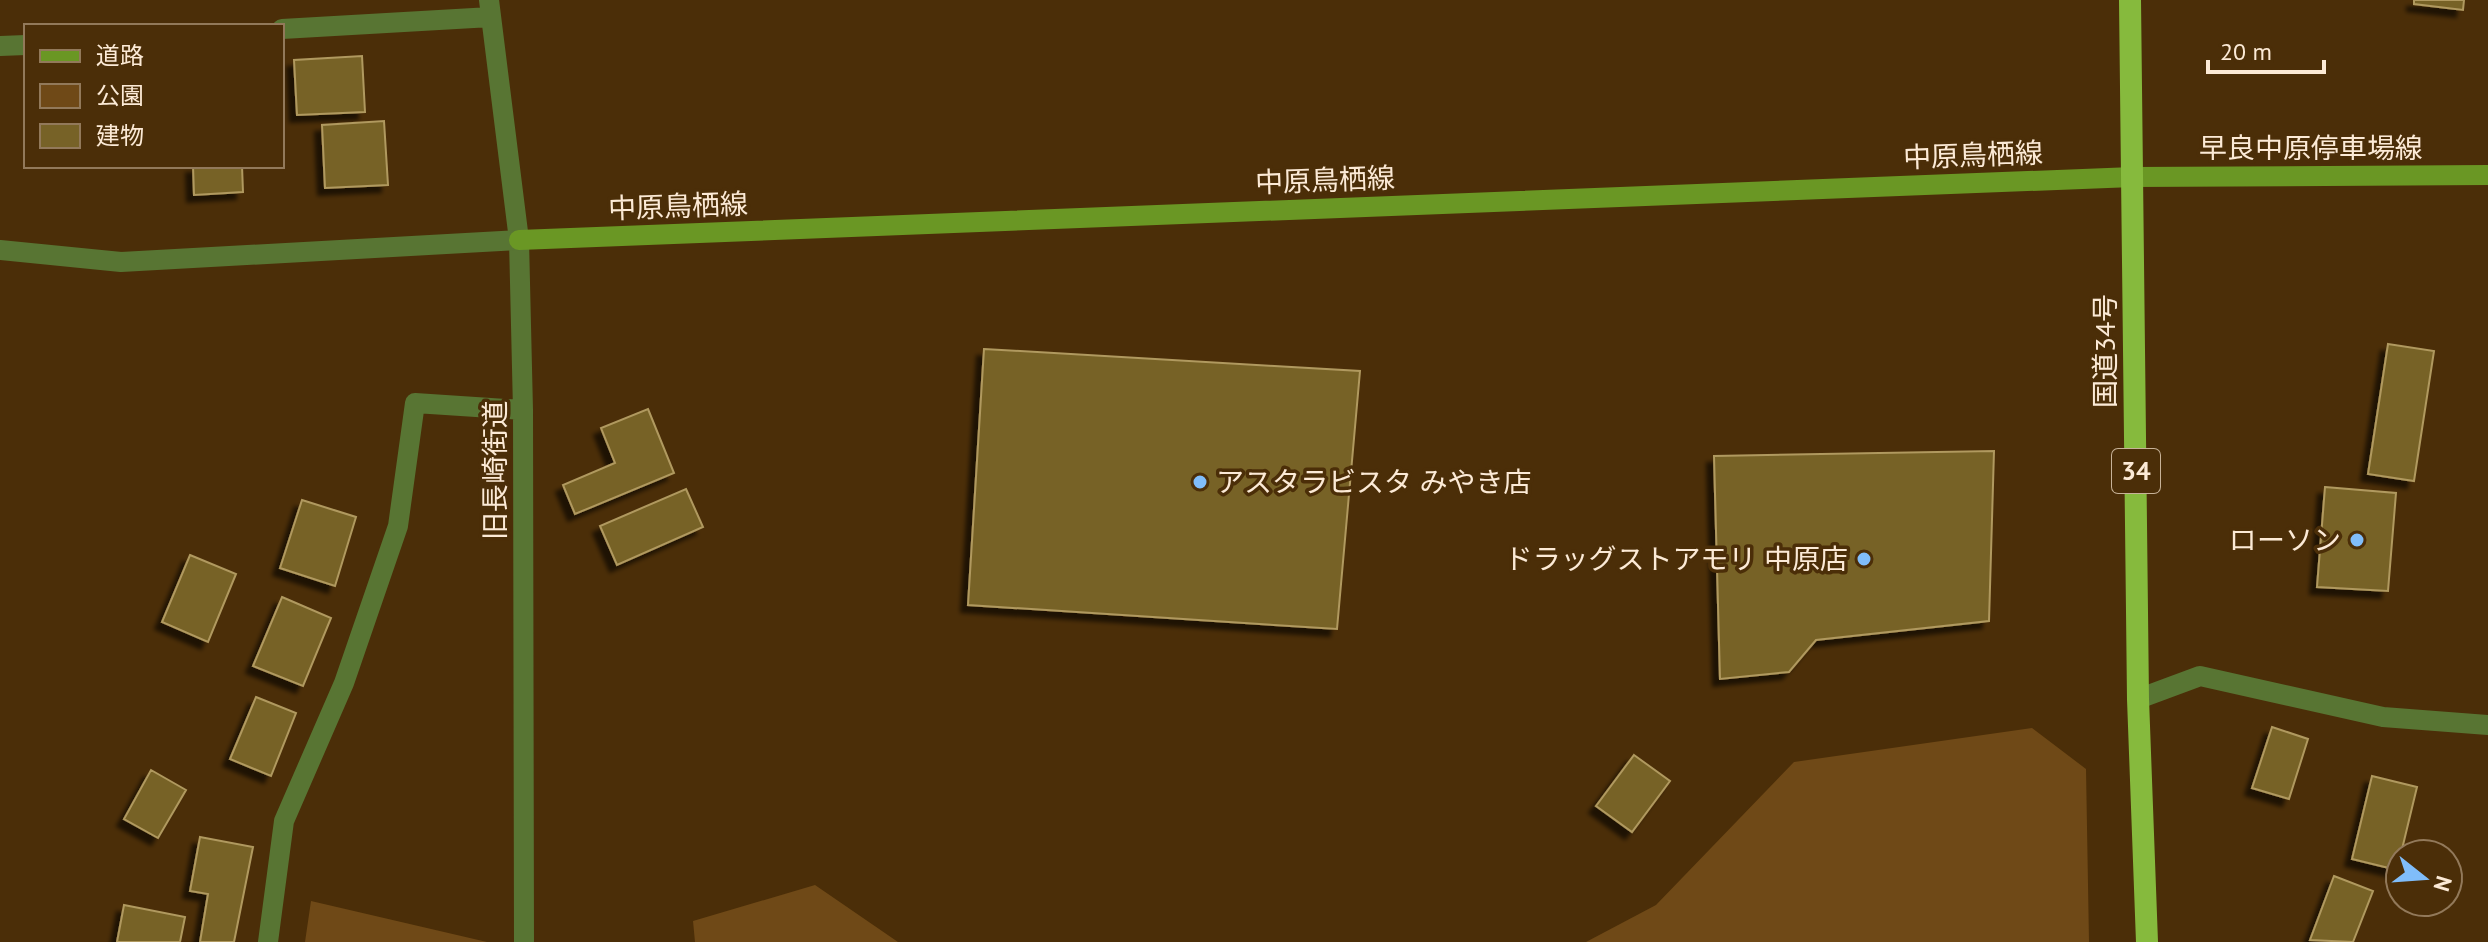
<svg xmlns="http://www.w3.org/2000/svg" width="2488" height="942" font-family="'PT Sans','Noto Sans JP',sans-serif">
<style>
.green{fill:#6f4917}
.building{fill:#776227;stroke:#b0995f;stroke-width:2;filter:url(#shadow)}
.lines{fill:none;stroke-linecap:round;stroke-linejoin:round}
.minor{stroke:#587533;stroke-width:20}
.tertiary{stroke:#587533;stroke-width:20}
.secondary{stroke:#6a9724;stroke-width:20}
.trunk{stroke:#86ba3d;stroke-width:22}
.poi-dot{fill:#80bdfa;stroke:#4b2e08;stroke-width:3}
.labels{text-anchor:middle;stroke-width:7;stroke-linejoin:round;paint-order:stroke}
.shield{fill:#4b2e08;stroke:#c7b298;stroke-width:2}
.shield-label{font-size:26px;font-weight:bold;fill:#fcead6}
.street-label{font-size:28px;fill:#fcead6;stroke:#4b2e08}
.poi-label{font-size:28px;fill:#fcead6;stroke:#4b2e08;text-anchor:end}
</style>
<defs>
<filter id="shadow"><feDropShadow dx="-7" dy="7" stdDeviation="2" flood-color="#0009"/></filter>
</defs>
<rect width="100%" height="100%" fill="#4b2e08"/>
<path class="green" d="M 2032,728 L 2086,769 L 2089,942 L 1586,942 L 1656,905 L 1794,762 Z
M 815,885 L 898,942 L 695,942 L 693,921 Z
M 311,901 L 487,942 L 305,942 Z"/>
<path class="building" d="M 2414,0 L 2464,0 L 2463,10 L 2414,4 Z
M 362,56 L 365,112 L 297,115 L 294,60 Z
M 384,121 L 388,185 L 325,188 L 322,125 Z
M 193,166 L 242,166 L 243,192 L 194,195 Z
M 2388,344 L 2434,351 L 2414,481 L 2368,474 Z
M 984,349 L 1360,371 L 1337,629 L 968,605 Z
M 648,409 L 674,473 L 575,514 L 563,485 L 615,463 L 601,428 Z
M 1994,451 L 1989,621 L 1816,640 L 1789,672 L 1720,679 L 1714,456 Z
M 2325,487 L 2396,493 L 2388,591 L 2317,587 Z
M 686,489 L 703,527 L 617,565 L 600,526 Z
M 302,500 L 356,517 L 335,586 L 280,568 Z
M 190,555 L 236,574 L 208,642 L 162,622 Z
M 282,597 L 331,618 L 303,686 L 253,666 Z
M 256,697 L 296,713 L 271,776 L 230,759 Z
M 2272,727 L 2308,739 L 2289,799 L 2252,788 Z
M 1634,755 L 1670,781 L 1632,832 L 1596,806 Z
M 151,770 L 186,790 L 158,838 L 124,819 Z
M 2372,776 L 2417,787 L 2397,870 L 2352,859 Z
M 200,837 L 253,847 L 234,942 L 200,942 L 208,894 L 190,891 Z
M 2334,876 L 2373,891 L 2353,942 L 2310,940 Z
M 124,905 L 185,917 L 180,942 L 117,942 Z"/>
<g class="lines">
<path class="minor" d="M 489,0 L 519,240 L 523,410 L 524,942
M 282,29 L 491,17
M 0,46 L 26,45
M 2138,699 L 2200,676 L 2383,717 L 2488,725
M 268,942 L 284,821 L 344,683 L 398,526 L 415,403 L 523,410"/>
<path class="tertiary" d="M 0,250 L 121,262 L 519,240"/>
<path class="secondary" d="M 519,240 L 2133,177 L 2488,175"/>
<path class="trunk" d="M 2130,0 L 2138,699 L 2147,942"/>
</g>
<g class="poi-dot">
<circle cx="1200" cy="482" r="8"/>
<circle cx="2357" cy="540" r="8"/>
<circle cx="1864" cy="559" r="8"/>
</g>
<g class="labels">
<rect class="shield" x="2112" y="449" width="48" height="44" rx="6"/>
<g class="shield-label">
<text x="2136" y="480">34</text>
</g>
<g class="street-label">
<text x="2311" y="158">早良中原停車場線</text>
<text transform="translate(1973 155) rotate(-2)" y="10">中原鳥栖線</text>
<text transform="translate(1325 180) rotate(-2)" y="10">中原鳥栖線</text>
<text transform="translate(678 206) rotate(-2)" y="10">中原鳥栖線</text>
<text transform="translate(2105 351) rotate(-90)" y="10">国道34号</text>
<text transform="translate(495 470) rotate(-90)" y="10">旧長崎街道</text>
</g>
<g class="poi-label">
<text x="1216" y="492" text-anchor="start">アスタラビスタ みやき店</text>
<text x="2341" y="550">ローソン</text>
<text x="1848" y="569">ドラッグストアモリ 中原店</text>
</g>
</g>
<rect x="24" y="24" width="260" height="144" fill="#4b2e08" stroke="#92795a" stroke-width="2"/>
<rect x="40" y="50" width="40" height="12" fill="#6a9724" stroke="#92795a" stroke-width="2"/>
<text x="96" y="64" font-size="24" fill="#fcead6">道路</text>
<rect x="40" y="84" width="40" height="24" fill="#6f4917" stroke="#92795a" stroke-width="2"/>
<text x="96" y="104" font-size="24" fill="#fcead6">公園</text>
<rect x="40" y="124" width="40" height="24" fill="#776227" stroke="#92795a" stroke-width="2"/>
<text x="96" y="144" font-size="24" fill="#fcead6">建物</text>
<g transform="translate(2424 878) rotate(107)"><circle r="38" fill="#4b2e08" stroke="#92795a" stroke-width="2"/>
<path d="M0-6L14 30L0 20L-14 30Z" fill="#80bdfa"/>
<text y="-12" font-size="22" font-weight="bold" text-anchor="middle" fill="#fcead6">N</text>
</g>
<path d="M2208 60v12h116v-12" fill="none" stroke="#fcead6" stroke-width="4"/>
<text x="2220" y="60" font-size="24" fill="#fcead6" stroke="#4b2e08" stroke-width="6" paint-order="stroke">20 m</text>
</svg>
